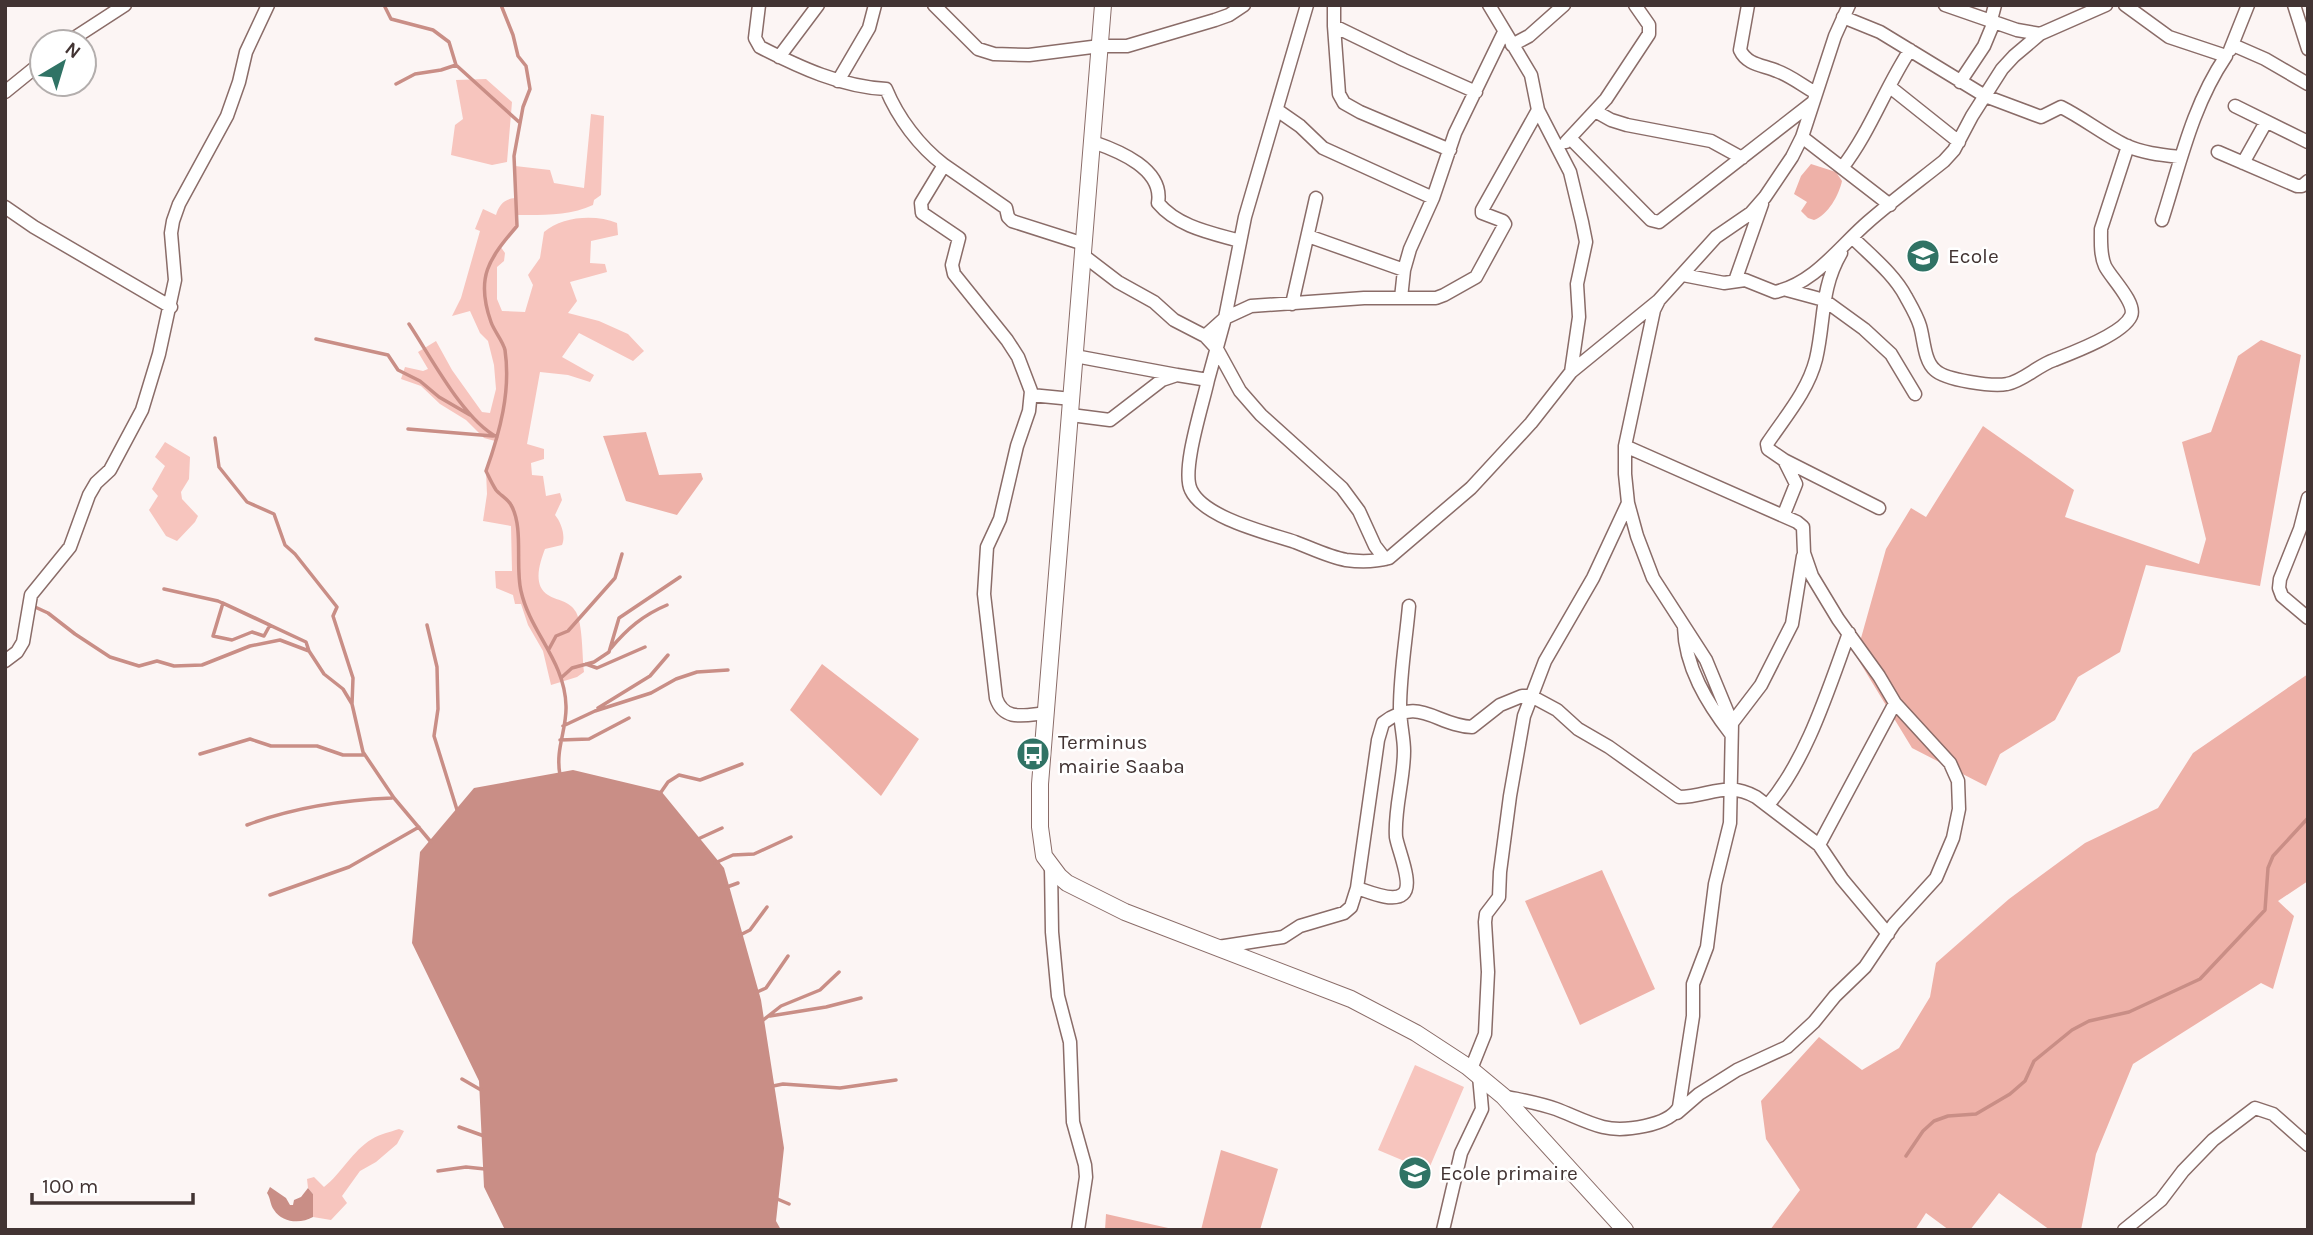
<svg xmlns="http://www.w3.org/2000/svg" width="2313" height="1235" font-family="Karla,sans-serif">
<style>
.green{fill:#f7c5be}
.forest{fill:#eeb1a8}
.water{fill:#c98e86}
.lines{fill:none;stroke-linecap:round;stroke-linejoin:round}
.stream{stroke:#c98e86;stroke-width:3.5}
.minor-casing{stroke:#8a6c68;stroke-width:15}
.tertiary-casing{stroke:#8a6c68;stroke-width:18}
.minor{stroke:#fff;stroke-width:12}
.tertiary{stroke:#fff;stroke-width:16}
.labels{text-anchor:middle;stroke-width:5;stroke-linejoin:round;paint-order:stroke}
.poi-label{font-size:21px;fill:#423433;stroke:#fff;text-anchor:start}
</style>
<rect width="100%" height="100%" fill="#fcf5f4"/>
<path class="green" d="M 486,79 L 512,102 L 507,162 L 492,165 L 451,155 L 455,125 L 463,119 L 456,80 Z
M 591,114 L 604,116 L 601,195 L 594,200 L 593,205 C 570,216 542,215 517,215 L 517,226 L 500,246 L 505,253 L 504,261 L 497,267 L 497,299 L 502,311 L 525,312 L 533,285 L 528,275 L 540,258 L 544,232 C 562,216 596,214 617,223 L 618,235 L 591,241 L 590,263 L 605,264 L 607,272 L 570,282 L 577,301 L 568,313 L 599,321 L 628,334 L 644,351 L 633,361 L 579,333 L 562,357 L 594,375 L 590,382 L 568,375 L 540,372 L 527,444 L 544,449 L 544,459 L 531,463 L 532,475 L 543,476 L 546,496 L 560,493 L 562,500 L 555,515 C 561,522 566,536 562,545 L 545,549 C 540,562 532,585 548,595 C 557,601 569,600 576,612 C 583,625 582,656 584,672 L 577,677 L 551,685 L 543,651 L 528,625 L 521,604 L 515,604 L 513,595 L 496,588 L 495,571 L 512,571 L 511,526 L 483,521 L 487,494 L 486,471 L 495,441 L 484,438 L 466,420 L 440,404 L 421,386 L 401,379 L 405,367 L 423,371 L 428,369 L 418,352 L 436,341 L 452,370 L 482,412 L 490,413 L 496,389 L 494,365 L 488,341 L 480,333 L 470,311 L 452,316 L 461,298 L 480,231 L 475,229 L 483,209 L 496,215 C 499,205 504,199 515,198 L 515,166 L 550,170 L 554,183 L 584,188 Z
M 165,442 L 190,457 L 189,479 L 181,492 L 182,499 L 198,516 L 195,522 L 177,541 L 166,536 L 149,510 L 158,496 L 152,489 L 165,466 L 155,457 Z
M 1415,1065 L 1464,1087 L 1428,1171 L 1378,1150 Z
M 399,1129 L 404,1131 L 397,1144 L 376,1162 L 360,1171 L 342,1196 L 347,1203 L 331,1220 L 313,1217 L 313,1194 L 308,1188 L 307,1179 L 314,1177 L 324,1187 C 342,1173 352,1151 372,1139 C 380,1134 390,1132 399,1129 Z"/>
<path class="forest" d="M 1811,164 L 1836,172 L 1842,181 C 1839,195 1828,215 1814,220 L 1808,218 L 1801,211 L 1807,202 L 1794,194 L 1801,176 Z
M 2261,340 L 2301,355 L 2260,586 L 2146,565 L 2120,652 L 2078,677 L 2055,720 L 2000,754 L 1986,786 L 1912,748 L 1856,656 L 1886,549 L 1911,508 L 1926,517 L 1983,426 L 2074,490 L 2065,517 L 2199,564 L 2206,539 L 2182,442 L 2211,432 L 2238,356 Z
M 646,432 L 659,475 L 701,473 L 703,479 L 677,515 L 626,501 L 603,436 Z
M 822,664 L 919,739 L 881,796 L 790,710 Z
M 2308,674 L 2308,881 L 2278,901 L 2294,916 L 2273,989 L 2261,983 L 2133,1064 L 2096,1154 L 2081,1230 L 2050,1230 L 1999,1193 L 1970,1230 L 1949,1230 L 1926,1213 L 1915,1230 L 1770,1230 L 1800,1190 L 1766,1139 L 1761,1101 L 1819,1037 L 1862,1070 L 1899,1048 L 1930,997 L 1936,963 L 2009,899 L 2085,843 L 2158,808 L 2193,753 Z
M 1602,870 L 1655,989 L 1580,1025 L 1525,901 Z
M 1221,1150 L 1278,1169 L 1260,1230 L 1201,1230 Z
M 1106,1214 L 1177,1230 L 1105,1230 Z"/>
<path class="water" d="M 573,770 L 661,791 L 724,868 L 761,1000 L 784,1148 L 776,1221 L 781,1230 L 505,1230 L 484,1187 L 479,1081 L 412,943 L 420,852 L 474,788 Z
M 270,1187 L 286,1198 L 290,1205 L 293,1205 L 294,1200 L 301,1197 L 308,1188 L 313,1194 L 313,1217 C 301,1224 282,1223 274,1210 C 270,1205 271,1199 267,1193 Z"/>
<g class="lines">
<path class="stream" d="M 384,5 L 391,19 L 433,30 L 449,42 L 456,65 L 519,122
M 501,5 L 513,35 L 518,56 L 526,66 L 530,89 L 523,107 L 514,156 L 517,226 C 489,259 475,277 491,322 C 494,331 503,341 505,350 C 511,391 500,432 486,471 C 489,477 492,484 496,490 C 500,495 508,499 511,505 C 524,527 515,567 521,591 C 530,632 565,661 566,706 C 567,729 555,749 560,775
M 396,84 L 415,74 L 441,70 L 456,65
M 409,324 C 431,357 463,419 497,437
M 316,339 L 388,355 L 398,370 L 420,381 L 439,397 L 470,415
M 408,429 L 493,436
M 215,438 L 219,467 L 247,502 L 274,514 L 285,545 L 295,554 L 337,607 L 333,616 L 353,678 L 352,704 L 363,752 L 394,798 L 431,842
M 164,589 L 218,601 L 306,642 L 309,651
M 223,603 L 270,625 L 264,636 L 252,632 L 232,640 L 213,636 Z
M 35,607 L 48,613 L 75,634 L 110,657 L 139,666 L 157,661 L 174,666 L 202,665 L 250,646 L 280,640 L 309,651 L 324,674 L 343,689 L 352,704
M 427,625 L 437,667 L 438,709 L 434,736 L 458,813
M 611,648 C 627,629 643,615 667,605
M 549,649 L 556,636 L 568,631 L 615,578 L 622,554
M 586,664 L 597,668 L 645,647
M 562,677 L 572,668 L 594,662 L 609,652 L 619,618 L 680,577
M 598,708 L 650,676 L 668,655
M 563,726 L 595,711 L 651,693 L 676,679 L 697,672 L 728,670
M 560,740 L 589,739 L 629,718
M 200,754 L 250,739 L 271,746 L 317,746 L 343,755 L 365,755
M 659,795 L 668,782 L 679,775 L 700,780 L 742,764
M 247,825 C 292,808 344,800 392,798
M 698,839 L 722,828
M 715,863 L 733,855 L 754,854 L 791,837
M 727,887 L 738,883
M 270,895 L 349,867 L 419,827
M 740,935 L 750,930 L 767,907
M 755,993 L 766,988 L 788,956
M 770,1016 L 826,1007 L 861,998
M 762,1021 L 781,1006 L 820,990 L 839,972
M 462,1079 L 481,1090
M 773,1086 L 783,1084 L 840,1088 L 896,1080
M 459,1127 L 484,1136
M 1906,1156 L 1923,1131 L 1934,1121 L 1948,1116 L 1976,1114 L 2010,1094 L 2025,1081 L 2034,1061 L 2072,1030 L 2089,1021 L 2129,1012 L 2200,979 L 2265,910 L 2268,868 L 2273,856 L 2308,818
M 438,1171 L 466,1167 L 485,1169
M 775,1198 L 789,1204"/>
<defs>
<path id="minor" d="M 759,5 L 755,38 L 760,47 C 799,67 842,87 886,89 C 898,118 919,146 944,165 L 921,203 L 922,213 L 959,238 L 952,265 L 954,274 L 1007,340 L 1018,357 L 1031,391 L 1029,411 L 1017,446 L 1000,519 L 987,547 L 984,594 L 996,698 C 1004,722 1025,715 1046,713
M 934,5 L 978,49 L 994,54 L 1029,55 L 1100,46 L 1127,46 L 1215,20 L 1229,15 L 1244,5
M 1334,5 L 1334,26 L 1404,60 L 1476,92
M 1748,5 L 1740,50 C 1747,65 1763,65 1777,71 C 1791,76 1803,86 1816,93
M 1945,5 L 2017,30 L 2040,34
M 2125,5 L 2169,37 L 2226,56 C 2192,106 2180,164 2162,220
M 2294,5 L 2308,49
M 1843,17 L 1880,32 L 1985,96 L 2041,117 L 2061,107 C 2083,118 2103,134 2125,145 C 2142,153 2162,155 2180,157
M 1991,20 L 1995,5
M 1334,26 L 1339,94 L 1344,103 L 1360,112 L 1450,150
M 68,42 L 125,5
M 1512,45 L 1529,36 L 1564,5
M 2233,45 L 2265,59 L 2308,84
M 2230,50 L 2248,5
M 779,57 L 818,5
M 838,81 L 869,28 L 875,5
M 1960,82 L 1984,46 L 1994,22
M 1890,87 L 1959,142
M 5,92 L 42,62
M 2235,106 L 2308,142
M 1277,110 L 1300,126 L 1323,148 L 1433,198
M 1595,111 L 1611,120 L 1627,125 L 1711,141 L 1742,158
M 1802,137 L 1890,205
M 1570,138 L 1651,220 L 1659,222 L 1812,103
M 1093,142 C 1119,151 1164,169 1158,203 C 1178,227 1212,233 1240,241
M 1566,142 L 1606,99 L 1649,34 L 1649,25 L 1635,5
M 2218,152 L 2297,186 L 2302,186 L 2308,181
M 2243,163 L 2266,122
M 944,165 L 1006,208 L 1008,217 L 1012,221 L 1084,244
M 1842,168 C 1870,132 1885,88 1910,50
M 5,207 L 34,227 L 171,307
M 1308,236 L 1404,270
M 1853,238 C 1871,256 1894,274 1906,297 C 1911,306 1917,316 1920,326 C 1924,339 1924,361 1935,370 C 1945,380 1993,387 2007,384 C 2023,381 2037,366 2054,360 C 2072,353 2123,334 2131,316 C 2137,303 2110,277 2105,266 C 2100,255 2101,241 2101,229 L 2128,146
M 1084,256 L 1118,282 L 1154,302 L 1174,320 L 1205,336 L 1217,349 L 1240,391 L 1261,415 L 1342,488 L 1359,511 L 1375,546 L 1385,559
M 1683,275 L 1724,283 L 1745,280 L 1775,292 C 1815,283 1839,247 1868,222 C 1892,201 1919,181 1944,161 L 1954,150 L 1972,116 L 2002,69 L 2014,56 L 2040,34 L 2106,5
M 1735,281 L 1762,204
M 1787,290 L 1824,300 L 1864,329 L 1891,354 L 1915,394
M 1401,298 L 1404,270 L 1410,249 L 1433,198 L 1455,133 L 1504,32
M 1292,304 L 1316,198
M 1205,336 L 1225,318 L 1251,306 L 1364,298 L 1436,298 L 1444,295 L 1476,277 L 1505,224 L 1503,221 L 1482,213 L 1482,210 L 1538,110
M 1075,356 L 1177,375
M 1571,372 L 1658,301
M 1208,380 C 1203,404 1181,470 1191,490 C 1204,518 1268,533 1295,542 C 1311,548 1329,557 1346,560 C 1361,562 1374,562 1389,558 L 1471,488 L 1531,423 L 1571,372 L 1579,317 L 1577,284 L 1586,242 L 1582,222 L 1570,172 L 1538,110 L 1531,75 L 1489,5
M 1031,395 L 1072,399
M 1071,415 L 1110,420 L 1162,380 L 1177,375 L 1208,380 L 1225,318 L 1245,217 L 1307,5
M 1625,446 L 1797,522 L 1803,527 L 1804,553 L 1812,576 L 1838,619 L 1879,676 L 1895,703 L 1950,763 L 1958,781 L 1959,809 L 1953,838 L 1936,878 L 1894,924 L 1865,967 L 1835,996 L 1814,1022 L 1787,1047 L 1737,1070 L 1699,1094 L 1677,1113
M 1784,460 L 1879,508
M 2308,498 L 2300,529 L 2280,579 L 2279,588 L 2282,596 L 2308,618
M 1784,514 L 1796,484 L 1784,460 L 1768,449 L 1767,444 C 1785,417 1808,391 1816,359 C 1825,321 1820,289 1841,253
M 1684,627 C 1685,667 1707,703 1731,734
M 5,661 L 17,652 L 23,642 L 31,595 L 70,547 L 89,495 L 96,483 L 110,470 L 142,410 L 159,354 L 175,280 L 171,233 L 173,221 L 179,204 L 227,116 L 239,82 L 246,52 L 268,5
M 1732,723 L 1761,685 L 1792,624 L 1803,556
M 1768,805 C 1807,759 1828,690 1849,633
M 1819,845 L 1895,703
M 1051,867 L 1052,932 L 1058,996 L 1070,1042 L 1073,1122 L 1085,1165 L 1086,1177 L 1078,1230
M 1357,888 L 1378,740 L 1383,723 C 1419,695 1437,726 1472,727 L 1500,705 L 1522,696 L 1531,696 L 1557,710 L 1578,729 L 1609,747 L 1679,797 C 1709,797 1726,780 1756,797 L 1819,845 L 1842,879 L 1888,934
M 1218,947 L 1283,937 L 1300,926 L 1344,913 L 1351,907 L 1357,888 C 1367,891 1393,903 1403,894 C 1414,885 1398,850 1396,837 C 1394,809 1404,780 1404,751 C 1404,737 1400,723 1400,708 C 1400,674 1406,640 1409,606
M 1471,1069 L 1485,1034 L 1488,972 L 1485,922 L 1486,914 L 1499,897 L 1500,872 L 1510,796 L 1524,716 L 1545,661 L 1593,578 L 1628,503
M 1503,1096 C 1521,1100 1539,1103 1556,1109 C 1572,1115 1587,1123 1603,1127 C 1623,1132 1669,1126 1679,1107 L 1693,1016 L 1693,984 L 1707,947 L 1715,884 L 1730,823 L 1732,723 L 1706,660 L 1653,578 L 1637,536 L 1628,503 L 1625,474 L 1625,446 L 1654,310 L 1659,300 L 1716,237 L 1751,213 L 1765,197 L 1792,157 L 1802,137 L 1835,36 L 1849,5
M 1443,1230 L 1461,1153 L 1482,1109 L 1479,1076
M 2124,1230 L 2161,1200 L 2183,1171 L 2213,1140 L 2255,1108 L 2273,1114 L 2308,1145"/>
<path id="tertiary" d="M 1103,5 L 1040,784 L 1040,827 L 1044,856 L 1059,876 L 1067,883 L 1125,912 L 1351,999 L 1416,1033 L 1468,1067 L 1503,1096 L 1625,1230"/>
</defs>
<use href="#minor" class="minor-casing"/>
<use href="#tertiary" class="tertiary-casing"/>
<use href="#minor" class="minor"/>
<use href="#tertiary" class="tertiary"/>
</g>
<defs>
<symbol id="school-disc" viewBox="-11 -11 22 22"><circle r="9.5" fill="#307365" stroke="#fff"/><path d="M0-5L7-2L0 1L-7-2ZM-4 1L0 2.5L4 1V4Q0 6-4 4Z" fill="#fff"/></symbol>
<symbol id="bus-disc" viewBox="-11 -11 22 22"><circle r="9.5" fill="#307365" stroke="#fff"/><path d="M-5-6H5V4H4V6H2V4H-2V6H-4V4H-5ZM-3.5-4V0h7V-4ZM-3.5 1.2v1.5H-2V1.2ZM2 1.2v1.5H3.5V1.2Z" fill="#fff"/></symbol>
</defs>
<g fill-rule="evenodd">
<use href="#school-disc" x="1904" y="237" width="38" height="38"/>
<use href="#bus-disc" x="1014" y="735" width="38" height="38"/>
<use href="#school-disc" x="1396" y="1154" width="38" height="38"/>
</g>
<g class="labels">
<g class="poi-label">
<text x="1948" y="263">Ecole</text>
<text x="1058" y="749">Terminus<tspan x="1058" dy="24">mairie Saaba</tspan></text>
<text x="1440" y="1180">Ecole primaire</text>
</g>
</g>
<rect width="2313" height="1235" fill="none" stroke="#423433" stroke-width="14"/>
<g transform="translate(63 63) rotate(38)"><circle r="33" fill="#ffffff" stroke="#b3aead" stroke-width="2"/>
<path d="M0-5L12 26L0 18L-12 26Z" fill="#307365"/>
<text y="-10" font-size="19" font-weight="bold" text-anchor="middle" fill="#423433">N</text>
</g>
<path d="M32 1193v10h161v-10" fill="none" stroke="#423433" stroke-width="3.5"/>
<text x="42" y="1193" font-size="21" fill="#423433" stroke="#ffffff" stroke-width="5" paint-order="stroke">100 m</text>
</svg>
